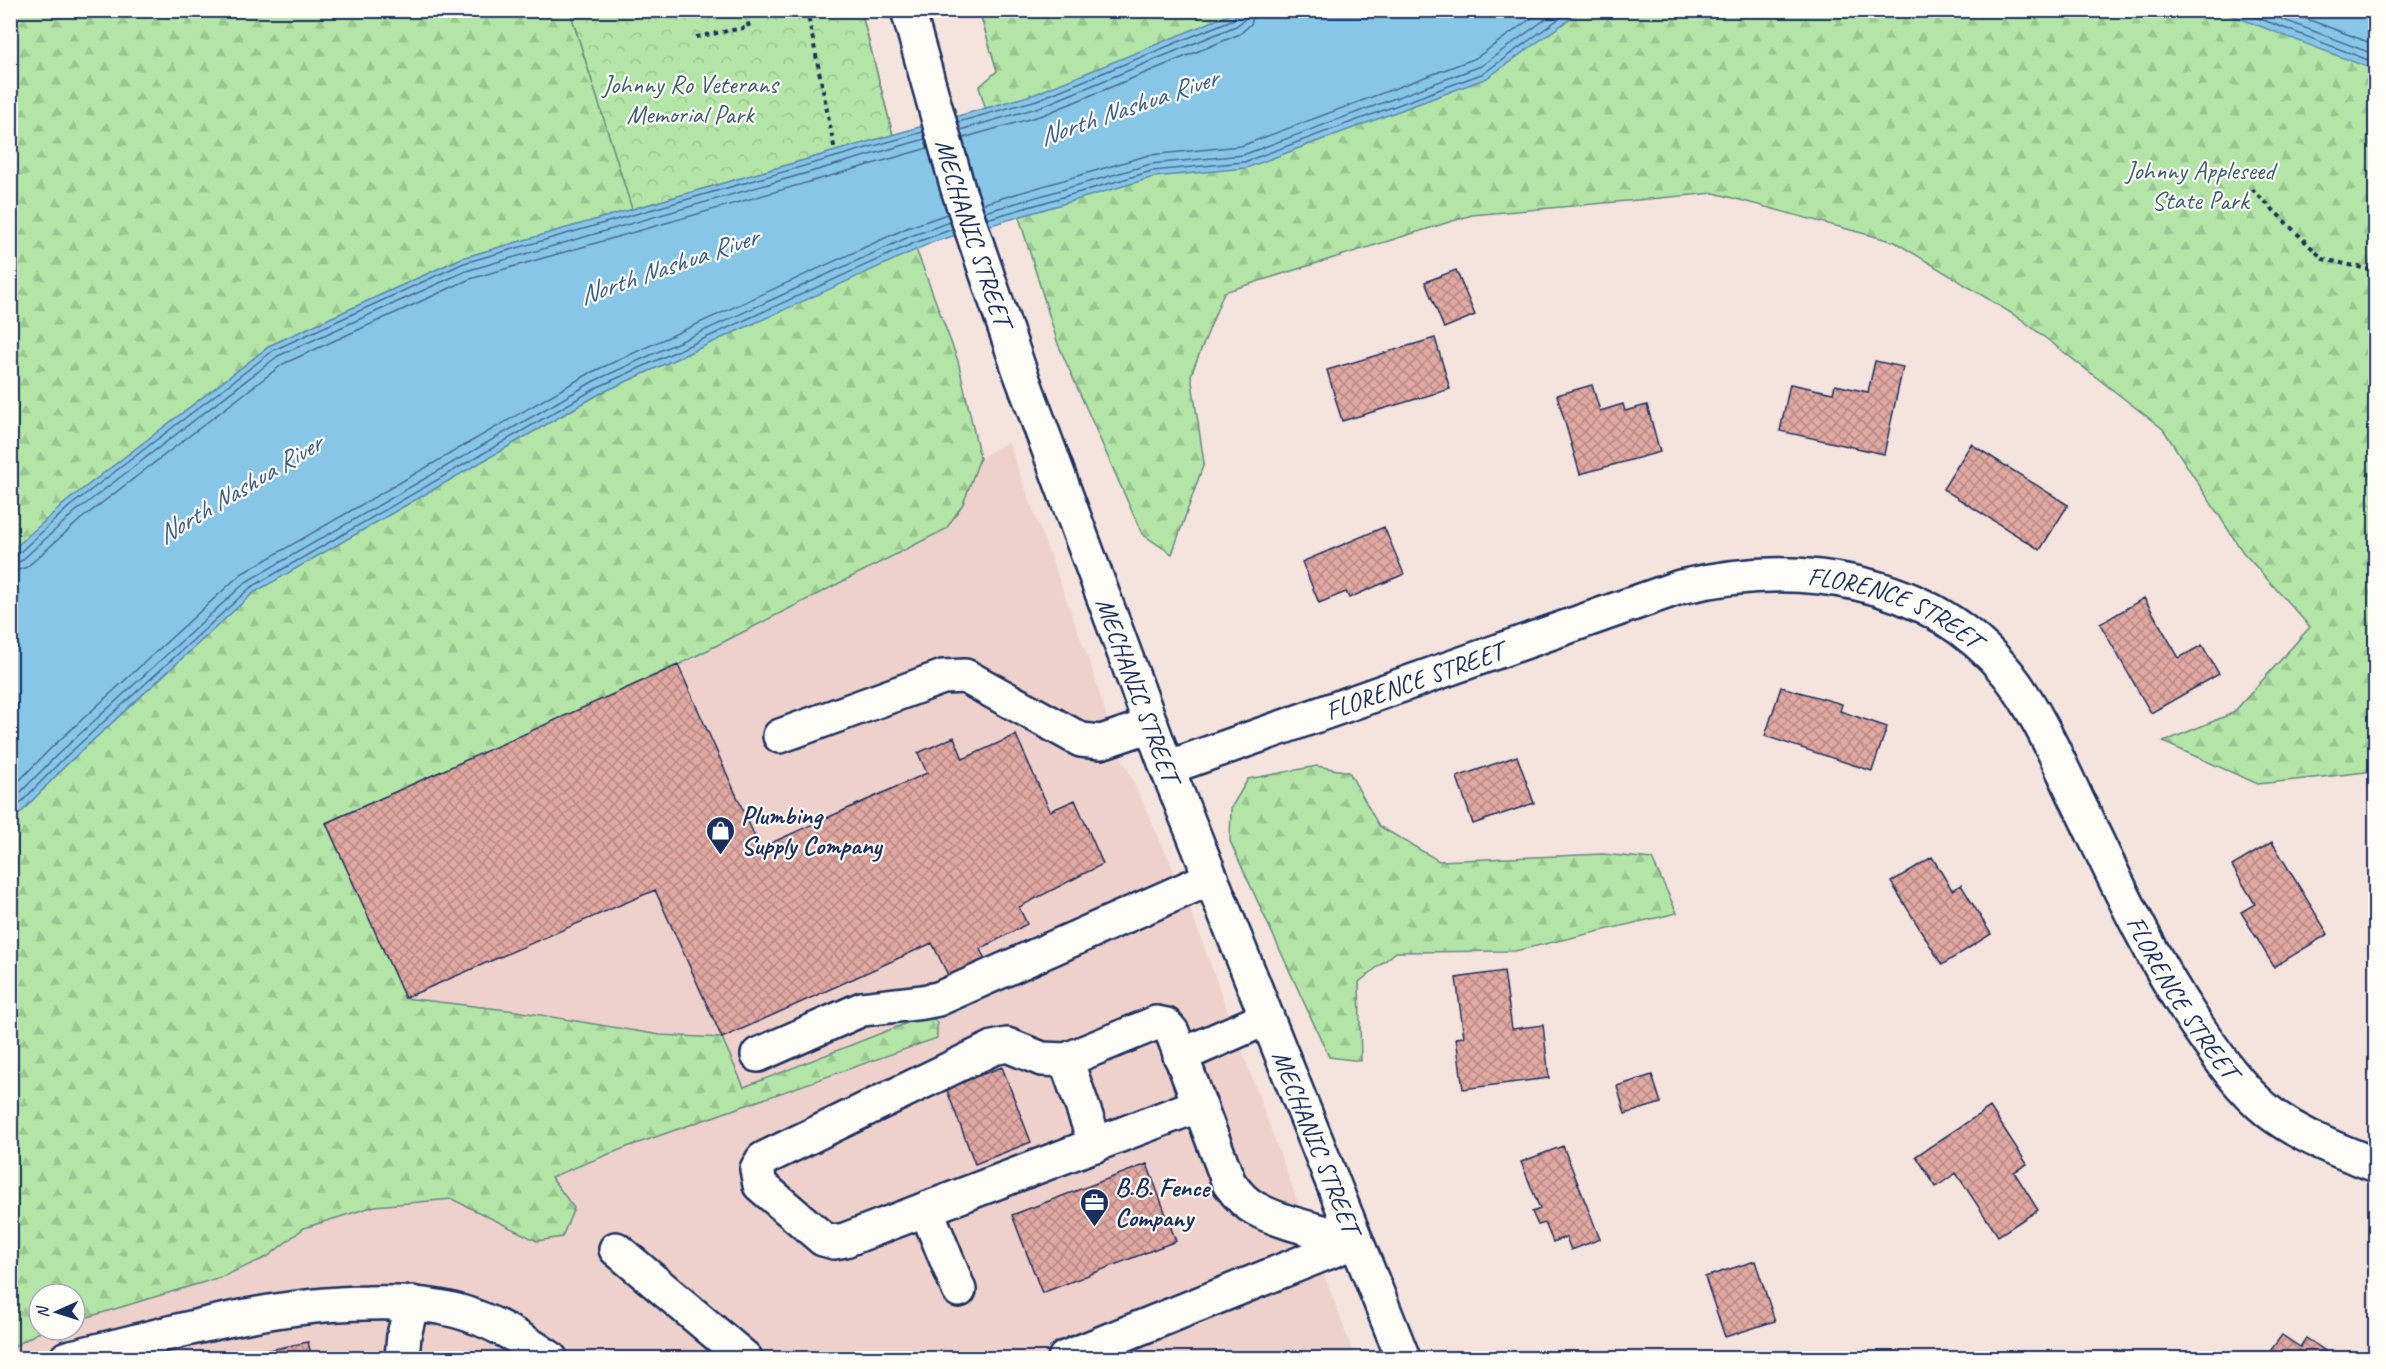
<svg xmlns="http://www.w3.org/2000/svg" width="2386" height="1369" font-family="Caveat,sans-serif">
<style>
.built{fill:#efd1cc}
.forest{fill:url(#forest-firs);stroke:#678a82;stroke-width:1.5}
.park{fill:url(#park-crowns);stroke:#678a82;stroke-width:1.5}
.water{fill:#88c6e8;stroke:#5c8ab1;stroke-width:1.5}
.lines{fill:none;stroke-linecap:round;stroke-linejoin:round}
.shore{stroke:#476b95;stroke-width:1.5}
.building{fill:url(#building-cross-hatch);stroke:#1b2f5e;stroke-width:1.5}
.minor-casing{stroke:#1b2f5e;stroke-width:38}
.major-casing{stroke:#1b2f5e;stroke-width:38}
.path{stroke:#1b2f5e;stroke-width:4;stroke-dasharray:4.5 4.5;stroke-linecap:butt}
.minor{stroke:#fdfcf7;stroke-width:33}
.major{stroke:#fdfcf7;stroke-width:33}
.labels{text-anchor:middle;stroke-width:4.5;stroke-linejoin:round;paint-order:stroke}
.park-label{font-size:26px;fill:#415d70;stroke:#fdfcf7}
.street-label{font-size:26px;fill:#1b2f5e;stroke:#fdfcf7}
.poi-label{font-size:26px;font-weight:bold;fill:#1b2f5e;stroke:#fdfcf7;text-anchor:start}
.water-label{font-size:27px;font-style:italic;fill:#3c5c87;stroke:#fdfcf7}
</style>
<defs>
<pattern id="forest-firs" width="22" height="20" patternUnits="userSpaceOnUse" patternTransform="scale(1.5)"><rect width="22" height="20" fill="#b3e6a6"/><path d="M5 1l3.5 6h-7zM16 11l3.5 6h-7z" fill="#99c691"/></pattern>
<pattern id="park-crowns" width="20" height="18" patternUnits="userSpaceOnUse" patternTransform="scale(1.5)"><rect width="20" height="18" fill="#b3e6a6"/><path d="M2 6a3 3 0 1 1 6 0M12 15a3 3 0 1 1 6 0" fill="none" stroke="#99c691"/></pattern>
<pattern id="building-cross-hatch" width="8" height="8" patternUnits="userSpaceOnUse" patternTransform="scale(1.5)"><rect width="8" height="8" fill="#e2a8a2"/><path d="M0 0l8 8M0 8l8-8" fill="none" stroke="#b68987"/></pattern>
</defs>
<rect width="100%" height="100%" fill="#f5e3de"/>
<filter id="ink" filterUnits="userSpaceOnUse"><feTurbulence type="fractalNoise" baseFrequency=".0167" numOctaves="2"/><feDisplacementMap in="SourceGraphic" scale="12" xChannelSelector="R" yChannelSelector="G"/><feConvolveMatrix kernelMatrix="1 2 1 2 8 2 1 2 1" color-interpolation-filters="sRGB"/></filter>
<g filter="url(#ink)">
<path class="built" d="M 1008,442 L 1092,669 L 1113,738 L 1183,890 L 1355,1358 L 11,1358 L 11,1349 L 35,1334 L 47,1330 L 75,1330 L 75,1321 L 224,1276 L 267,1257 L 304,1228 L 375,1206 L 452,1199 L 537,1241 L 550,1178 L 627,1147 L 937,1038 L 930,1014 L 744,1087 L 721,1038 L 660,1035 L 516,1011 L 405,998 L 326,823 L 678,665 L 946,529 L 963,504 L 980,458 Z"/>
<path class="forest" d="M 11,11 L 570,11 L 613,147 L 861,11 L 893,135 L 462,258 L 271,345 L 66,502 L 11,552 Z
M 979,11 L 2375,11 L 2375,771 L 2258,784 L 2163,742 L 2233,713 L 2310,627 L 2242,551 L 2163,429 L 2021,319 L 1895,242 L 1714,193 L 1472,215 L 1224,292 L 1191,375 L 1204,463 L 1172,554 L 1142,534 L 1058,344 L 979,87 L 997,71 Z
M 916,249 L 958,361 L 980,458 L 963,504 L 946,529 L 678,665 L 326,823 L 405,998 L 516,1011 L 660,1035 L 722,1038 L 744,1087 L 930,1014 L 937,1023 L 937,1038 L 627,1147 L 551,1177 L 574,1208 L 562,1237 L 537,1241 L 452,1199 L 375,1206 L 304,1228 L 267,1257 L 224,1276 L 75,1321 L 75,1294 L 39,1294 L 39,1330 L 47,1330 L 35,1334 L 11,1349 L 11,823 L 66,765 L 253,593 L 601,393 Z
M 1317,766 L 1349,772 L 1379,826 L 1439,861 L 1603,854 L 1652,859 L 1677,913 L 1515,951 L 1396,952 L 1359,982 L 1361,1061 L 1329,1057 L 1230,841 L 1231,808 L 1248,779 Z"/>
<path class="park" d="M 570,11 L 861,11 L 893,135 L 632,209 Z"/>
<path class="water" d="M 1238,11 L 1581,11 L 1487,78 L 1246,168 L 1154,177 L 933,242 L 601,393 L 253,593 L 66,765 L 11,823 L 10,552 L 66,502 L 271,345 L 462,258 L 1035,94 Z
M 2220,11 L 2375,11 L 2375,70 Z"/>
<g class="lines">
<path class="shore" d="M 2237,10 L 2376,63
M 2258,10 L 2376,55
M 2283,10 L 2376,45
M 958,122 L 1037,100 L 1234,19 L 1238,10
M 960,130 L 1040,107 L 1236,26 L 1244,20 L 1246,10
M 963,138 L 1043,115 L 1240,34 L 1251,24 L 1255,10
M 982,204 L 1149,155 L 1241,146 L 1476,58 L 1543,10
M 985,212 L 1151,164 L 1243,155 L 1481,66 L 1558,10
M 987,219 L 1152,171 L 1244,162 L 1484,73 L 1571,10
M 10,556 L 17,555 L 70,506 L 274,350 L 464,263 L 923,132
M 10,564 L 21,561 L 75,512 L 278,356 L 466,271 L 925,139
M 10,573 L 27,567 L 81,519 L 283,364 L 470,279 L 928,148
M 10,790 L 51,748 L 241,574 L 590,373 L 907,228 L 947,214
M 10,803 L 57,755 L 246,582 L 594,381 L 911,236 L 950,222
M 10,814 L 62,760 L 250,588 L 598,387 L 914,243 L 953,229"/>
</g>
<path class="building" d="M 1456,270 L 1475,315 L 1444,328 L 1425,282 Z
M 1435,338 L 1450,389 L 1342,421 L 1327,370 Z
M 1875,361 L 1903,367 L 1884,454 L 1780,431 L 1790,384 L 1833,393 L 1835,385 L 1868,392 Z
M 1592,385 L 1600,411 L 1623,404 L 1625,411 L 1647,405 L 1660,452 L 1580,474 L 1557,395 Z
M 1971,444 L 2068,505 L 2040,550 L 1943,489 Z
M 1384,527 L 1404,574 L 1349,598 L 1346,592 L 1319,603 L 1302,562 Z
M 2144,598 L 2179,658 L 2202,645 L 2219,674 L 2151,713 L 2100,624 Z
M 678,665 L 760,848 L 927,773 L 918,753 L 954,737 L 963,759 L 1016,735 L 1050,811 L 1075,800 L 1103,864 L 1019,907 L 1027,924 L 980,949 L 990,969 L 954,987 L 932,943 L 722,1038 L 655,890 L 405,998 L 326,823 Z
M 1781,687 L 1842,704 L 1840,711 L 1887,727 L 1872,771 L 1765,736 Z
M 1517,756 L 1534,803 L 1473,824 L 1457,777 Z
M 2272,842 L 2328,934 L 2274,967 L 2241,912 L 2255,904 L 2232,866 Z
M 1932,857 L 1952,890 L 1961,885 L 1991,934 L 1942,965 L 1891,882 Z
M 1504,971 L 1512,1029 L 1543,1025 L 1549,1078 L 1463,1089 L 1456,1038 L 1464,1037 L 1456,978 Z
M 1002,1067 L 1031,1142 L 975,1164 L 946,1088 Z
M 1652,1075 L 1661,1103 L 1625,1114 L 1617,1086 Z
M 1990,1107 L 2027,1164 L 2014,1172 L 2038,1210 L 1998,1236 L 1956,1173 L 1936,1187 L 1916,1156 Z
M 1563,1146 L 1600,1239 L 1571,1250 L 1566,1237 L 1553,1242 L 1545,1223 L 1538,1225 L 1532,1212 L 1540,1209 L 1521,1162 Z
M 1147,1164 L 1176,1241 L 1042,1293 L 1012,1215 Z
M 1755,1261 L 1775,1321 L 1725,1337 L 1705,1277 Z
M 2282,1335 L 2300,1347 L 2306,1338 L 2336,1358 L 2265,1358 Z
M 308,1342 L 312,1358 L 232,1358 Z"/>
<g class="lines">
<defs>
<g id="minor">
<path d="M 780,736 L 943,677 L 965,676 L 1081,740 L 1101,742 L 1151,725"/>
<path id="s1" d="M 1167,768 L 1680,587 C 1796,559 1928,576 2008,674 C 2037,711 2057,758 2077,800 C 2113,874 2147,951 2193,1020 C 2215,1052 2238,1087 2269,1112 C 2300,1136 2339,1151 2376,1165"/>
<path d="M 758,1055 L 862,1009 L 923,1002 L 938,999 L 1211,878"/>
<path d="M 1180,1056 L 1267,1018"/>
<path d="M 1066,1060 L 1096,1145"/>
<path d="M 1199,1105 L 845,1240 L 834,1242 L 823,1239 L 760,1185 L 757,1169 L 763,1159 L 993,1048 L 1007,1045 L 1042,1059 L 1066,1060 L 1156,1023 L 1166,1025 L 1172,1032 L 1229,1183 C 1236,1193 1244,1203 1256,1209 C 1283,1224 1326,1232 1356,1241"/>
<path d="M 926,1209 L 959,1290"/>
<path d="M 616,1249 L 745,1358"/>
<path d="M 67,1358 C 166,1335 265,1304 367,1303 C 398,1302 427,1303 457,1311 C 491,1320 522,1339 550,1358"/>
<path d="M 402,1358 L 404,1335 L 412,1303"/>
<path d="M 1065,1358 L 1356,1241"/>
</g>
<g id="major">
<path id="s2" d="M 908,10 L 958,189 L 1019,369 L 1167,768 L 1403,1358"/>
</g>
</defs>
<use href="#minor" class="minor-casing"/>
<use href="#major" class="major-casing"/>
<path class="path" d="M 807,10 L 835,151
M 696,37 L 749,27 L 744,10
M 2252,189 L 2323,259 L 2376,271"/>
<use href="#minor" class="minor"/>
<use href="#major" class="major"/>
</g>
</g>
<defs>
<symbol id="shop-pin" viewBox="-11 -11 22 30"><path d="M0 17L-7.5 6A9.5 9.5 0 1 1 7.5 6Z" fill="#1b2f5e" stroke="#fdfcf7"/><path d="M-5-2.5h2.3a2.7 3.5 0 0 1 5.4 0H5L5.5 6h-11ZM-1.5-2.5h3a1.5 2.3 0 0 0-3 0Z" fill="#fff"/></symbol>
<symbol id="office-pin" viewBox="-11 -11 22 30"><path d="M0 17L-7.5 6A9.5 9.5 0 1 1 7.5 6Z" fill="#1b2f5e" stroke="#fdfcf7"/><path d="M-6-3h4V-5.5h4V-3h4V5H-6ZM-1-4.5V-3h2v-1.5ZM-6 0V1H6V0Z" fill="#fff"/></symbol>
</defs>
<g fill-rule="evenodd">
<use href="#shop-pin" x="704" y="814" width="33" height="45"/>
<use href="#office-pin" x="1078" y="1186" width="33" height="45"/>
</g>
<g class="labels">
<g class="park-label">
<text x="690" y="93">Johnny Ro Veterans<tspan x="690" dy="30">Memorial Park</tspan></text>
<text x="2200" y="179">Johnny Appleseed<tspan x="2200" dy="30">State Park</tspan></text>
</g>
<g class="street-label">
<text dy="9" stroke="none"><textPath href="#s2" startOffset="232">MECHANIC STREET</textPath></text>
<text dy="9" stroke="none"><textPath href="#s1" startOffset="766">FLORENCE STREET</textPath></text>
<text dy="9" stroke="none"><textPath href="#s1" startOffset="262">FLORENCE STREET</textPath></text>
<text dy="9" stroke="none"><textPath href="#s2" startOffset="718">MECHANIC STREET</textPath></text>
<text dy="9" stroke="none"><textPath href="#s1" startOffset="1270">FLORENCE STREET</textPath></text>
<text dy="9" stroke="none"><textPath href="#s2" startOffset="1204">MECHANIC STREET</textPath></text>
</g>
<g class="poi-label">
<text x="741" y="824">Plumbing<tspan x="741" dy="30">Supply Company</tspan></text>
<text x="1115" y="1196">B.B. Fence<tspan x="1115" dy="30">Company</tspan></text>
</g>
<g class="water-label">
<text transform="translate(1128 107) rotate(-19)" y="9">North Nashua River</text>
<text transform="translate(668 266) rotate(-19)" y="9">North Nashua River</text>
<text transform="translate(239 489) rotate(-31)" y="9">North Nashua River</text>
</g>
</g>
<rect width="2386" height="1369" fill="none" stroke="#fdfcf7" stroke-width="36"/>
<rect x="18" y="18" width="2350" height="1333" fill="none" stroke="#1b2f5e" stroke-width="2" filter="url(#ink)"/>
<g transform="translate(57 1312) rotate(267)"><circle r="28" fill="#fdfcf7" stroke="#a3aaba" stroke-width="1.5"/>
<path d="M0-4.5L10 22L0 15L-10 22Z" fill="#1b2f5e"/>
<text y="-9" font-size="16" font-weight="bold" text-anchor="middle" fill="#1b2f5e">N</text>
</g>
</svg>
